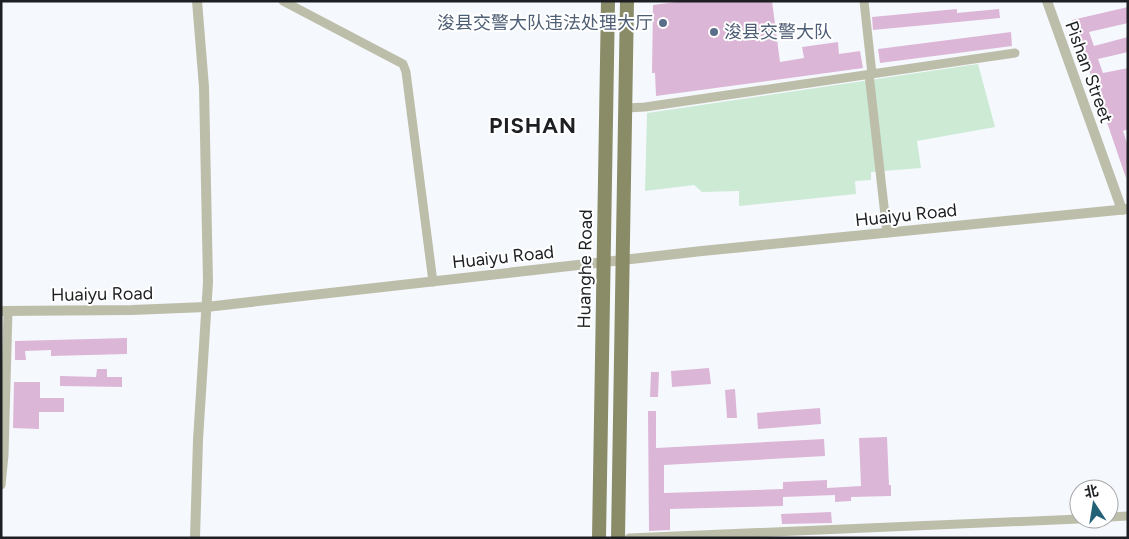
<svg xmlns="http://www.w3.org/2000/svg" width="1129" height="539" font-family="Figtree,'Noto Sans SC',sans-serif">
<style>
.green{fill:#ccead4}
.building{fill:#dcb6d6}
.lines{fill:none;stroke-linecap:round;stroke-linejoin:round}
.minor{stroke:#bdbeaa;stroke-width:9}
.tertiary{stroke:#bdbeaa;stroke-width:10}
.primary{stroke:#8a8c67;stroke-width:14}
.service-dot{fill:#5c6f8a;stroke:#fff;stroke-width:2}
.labels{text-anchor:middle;stroke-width:4;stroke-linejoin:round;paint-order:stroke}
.service-label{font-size:18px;fill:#4e5e75;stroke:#fff;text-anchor:end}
.street-label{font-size:18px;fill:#1d1f22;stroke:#fff}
.district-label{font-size:22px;font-weight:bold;letter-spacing:1px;fill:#1d1f22;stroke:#fff}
</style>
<rect width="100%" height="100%" fill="#f5f9fe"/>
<path class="green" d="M 978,64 L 995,127 L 917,141 L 921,168 L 871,172 L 871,180 L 855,181 L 856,194 L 739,206 L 739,191 L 702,192 L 694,185 L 645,191 L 647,113 Z"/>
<path class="building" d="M 684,1 L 772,1 L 780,62 L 804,58 L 802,47 L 838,42 L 839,54 L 860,51 L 863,68 L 656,96 L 655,73 L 652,73 L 653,5 Z
M 1128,7 L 1128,23 L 1089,32 L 1094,46 L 1128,37 L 1128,52 L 1098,59 L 1103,73 L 1128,68 L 1128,129 L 1123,131 L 1128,146 L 1126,178 L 1072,20 Z
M 957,9 L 957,13 L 999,9 L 1000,18 L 873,30 L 872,17 Z
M 1011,32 L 1012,46 L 880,63 L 878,49 Z
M 127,338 L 127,354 L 51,356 L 51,350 L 25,351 L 26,360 L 15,360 L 15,341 Z
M 709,368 L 711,384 L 672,387 L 671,371 Z
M 97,369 L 107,369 L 107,377 L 122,377 L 122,387 L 60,386 L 60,376 L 96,377 Z
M 651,372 L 659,372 L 658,397 L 650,397 Z
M 14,382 L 40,382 L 40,398 L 64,398 L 64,412 L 39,412 L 39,429 L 13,428 Z
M 735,389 L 737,418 L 727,418 L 725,390 Z
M 820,408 L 821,424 L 758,429 L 757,413 Z
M 648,411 L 656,411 L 656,448 L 824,439 L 825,456 L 664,465 L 664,493 L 783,489 L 783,482 L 827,480 L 827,488 L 861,486 L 859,438 L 887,437 L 889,485 L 891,485 L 891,496 L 851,497 L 851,501 L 835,502 L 835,495 L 783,497 L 783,506 L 670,509 L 670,530 L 649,531 Z
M 831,512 L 832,523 L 782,524 L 781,514 Z"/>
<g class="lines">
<path class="minor" d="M 283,1 L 403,64 L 406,72 L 433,282
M 864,1 L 872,74
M 869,74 L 887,233
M 626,108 L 645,107 L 1015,53
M 1,485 L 4,455 L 8,311
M 1109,517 L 1128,516
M 629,538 L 1079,519"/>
<path class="tertiary" d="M 1047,1 L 1122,210
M 1,311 L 132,310 L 206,307 L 702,251 L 1128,209
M 195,538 L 198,440 L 208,282 L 204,87 L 197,1"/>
<path class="primary" d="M 599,538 L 608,1
M 618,538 L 627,1"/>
</g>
<g class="service-dot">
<circle cx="663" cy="23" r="5"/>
<circle cx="714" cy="32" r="5"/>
</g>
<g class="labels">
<g class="service-label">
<text x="653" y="29">浚县交警大队违法处理大厅</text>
<text x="724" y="38" text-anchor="start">浚县交警大队</text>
</g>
<g class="street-label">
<text transform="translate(1089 72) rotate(70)" y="6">Pishan Street</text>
<text transform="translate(906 215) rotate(-6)" y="6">Huaiyu Road</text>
<text transform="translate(503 257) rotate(-6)" y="6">Huaiyu Road</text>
<text transform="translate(585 269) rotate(-89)" y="6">Huanghe Road</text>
<text transform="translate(102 294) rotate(-1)" y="6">Huaiyu Road</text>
</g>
<g class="district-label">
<text x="533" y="133">PISHAN</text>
</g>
</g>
<rect width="1129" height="539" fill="none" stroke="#1d1f22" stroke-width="5"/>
<g transform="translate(1094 504) rotate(348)"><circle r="24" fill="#ffffff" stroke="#a5a5a7"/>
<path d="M0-4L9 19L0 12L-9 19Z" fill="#236177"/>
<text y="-8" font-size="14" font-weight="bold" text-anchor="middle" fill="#1d1f22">北</text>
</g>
</svg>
